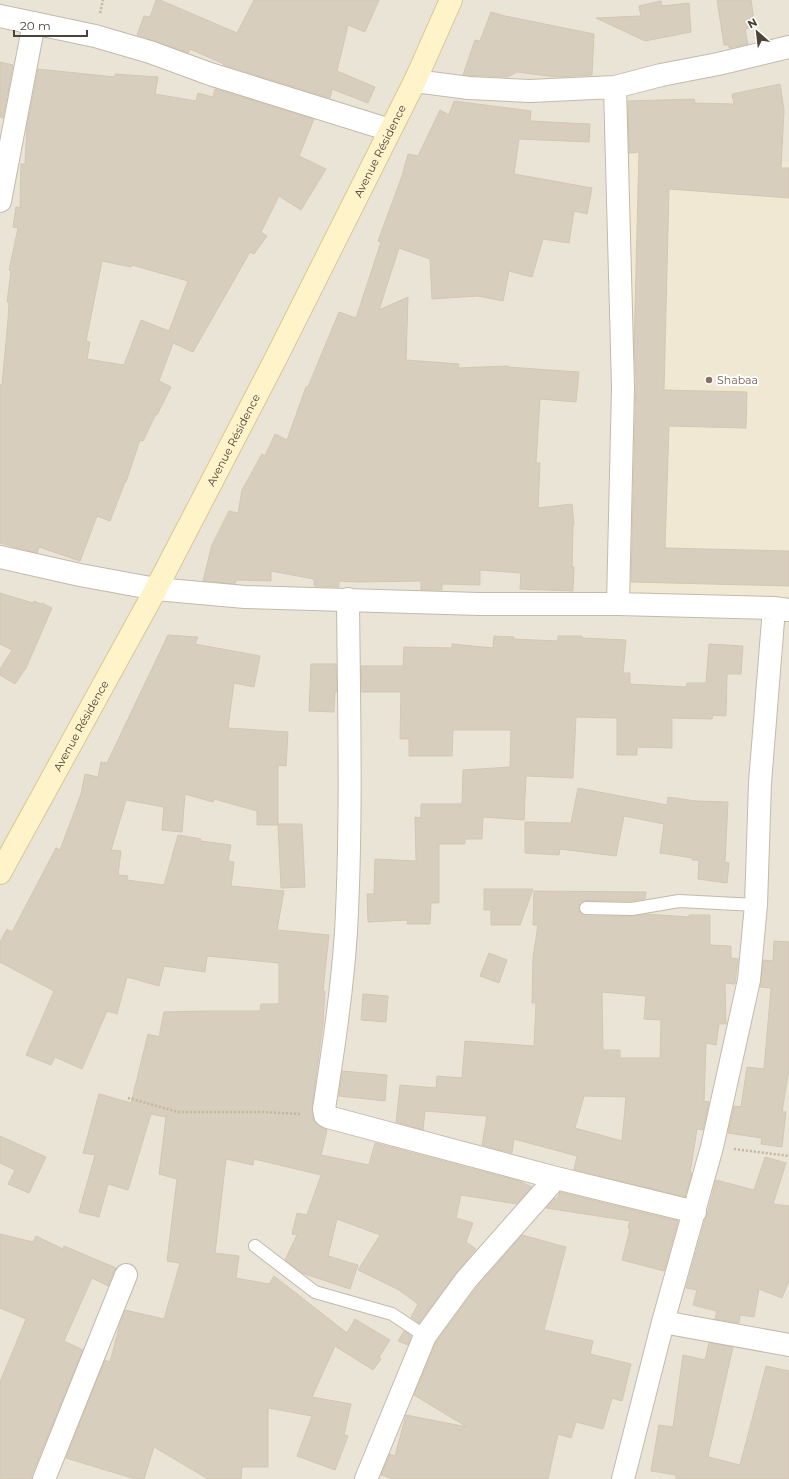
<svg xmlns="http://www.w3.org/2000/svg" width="789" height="1479" font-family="Montserrat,sans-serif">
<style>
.residential{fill:#eae4d7}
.education{fill:#f0e8d3}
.building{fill:#d8cebe;stroke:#d4c7b1;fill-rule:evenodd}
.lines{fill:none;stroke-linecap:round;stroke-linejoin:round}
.lane-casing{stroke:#c2baab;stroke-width:14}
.street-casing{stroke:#c2baab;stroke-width:24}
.secondary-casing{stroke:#d8c897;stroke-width:24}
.path{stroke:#c5b79b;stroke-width:2.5;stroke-dasharray:2 2;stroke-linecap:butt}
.lane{stroke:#fff;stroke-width:12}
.street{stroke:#fff;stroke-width:22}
.secondary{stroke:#fff3ca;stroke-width:22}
.education-dot{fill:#8d6e63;stroke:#fff;stroke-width:1.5}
.labels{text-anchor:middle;stroke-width:4;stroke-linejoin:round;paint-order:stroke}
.street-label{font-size:11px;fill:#4a4337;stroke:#fff}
.education-label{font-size:11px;fill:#785e54;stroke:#fff;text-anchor:start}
</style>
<rect width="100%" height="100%" fill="#f6f2e9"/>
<path class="residential" d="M 0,0 L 789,0 L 789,1479 L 0,1479 Z"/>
<path class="education" d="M 630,154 L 789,162 L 789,601 L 627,598 Z"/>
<path class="building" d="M 156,0 L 160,0 L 237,33 L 254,0 L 379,0 L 365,32 L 348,25 L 337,71 L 375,87 L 368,103 L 332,89 L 330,98 L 223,65 L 224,64 L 190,49 L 188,53 L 137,35 L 144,16 L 150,17 Z
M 717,0 L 751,0 L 755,27 L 745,29 L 748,44 L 729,48 L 729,45 L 724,45 Z
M 661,1 L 662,6 L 689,3 L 691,32 L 645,41 L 596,18 L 641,16 L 639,6 Z
M 491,12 L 505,16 L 594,34 L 592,75 L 556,77 L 517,72 L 508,77 L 463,75 L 475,40 L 480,41 Z
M 0,62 L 13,65 L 3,118 L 0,117 Z
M 38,69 L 115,77 L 115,74 L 158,77 L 155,94 L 196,101 L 198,93 L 213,97 L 215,89 L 314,119 L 299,156 L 326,169 L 301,210 L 279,196 L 261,232 L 267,236 L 254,254 L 250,252 L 193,352 L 173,343 L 159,381 L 171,387 L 157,415 L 156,414 L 143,441 L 140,440 L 126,482 L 125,482 L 110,521 L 97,516 L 80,561 L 39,547 L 37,553 L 0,543 L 0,385 L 2,385 L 8,320 L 9,302 L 7,302 L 11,271 L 9,270 L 18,228 L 13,227 L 16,207 L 20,208 L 21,164 L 25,164 L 27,126 ZM 102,261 L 131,267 L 132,265 L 188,281 L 169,331 L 141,320 L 124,365 L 87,359 L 90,342 L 86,341 Z
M 780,84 L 784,110 L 781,168 L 789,168 L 789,198 L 669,189 L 664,390 L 747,392 L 746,428 L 669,426 L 665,548 L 789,551 L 789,586 L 631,582 L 636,379 L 634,347 L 639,152 L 629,153 L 628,101 L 694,99 L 695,103 L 734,104 L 732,94 Z
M 454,101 L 531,111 L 530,121 L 590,124 L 589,142 L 519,139 L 514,174 L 592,188 L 587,214 L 574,211 L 569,243 L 543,239 L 532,277 L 509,271 L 503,301 L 478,296 L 432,299 L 430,259 L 399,248 L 379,310 L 408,297 L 406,360 L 459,364 L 458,368 L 508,366 L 508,367 L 579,372 L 576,402 L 540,399 L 536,463 L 540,463 L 538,508 L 572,504 L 574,525 L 573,525 L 572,567 L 574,567 L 573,591 L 520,589 L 521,573 L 480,570 L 480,585 L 442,584 L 442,590 L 421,590 L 421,581 L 358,582 L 339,581 L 339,587 L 314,586 L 314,579 L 271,571 L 271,581 L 236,580 L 235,584 L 203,581 L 212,545 L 229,511 L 238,513 L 242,490 L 262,454 L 265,456 L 275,434 L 287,440 L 306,387 L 308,387 L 339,312 L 356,318 L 381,242 L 378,241 L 402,176 L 408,154 L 418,156 L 440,110 L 449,115 Z
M 0,593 L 33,603 L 34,601 L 41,604 L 42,603 L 52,608 L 26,668 L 15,684 L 0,675 L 0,669 L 12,650 L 0,644 Z
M 168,635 L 198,637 L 195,644 L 260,656 L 254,687 L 234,683 L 228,728 L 288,732 L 286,766 L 278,765 L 278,824 L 302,824 L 305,887 L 281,888 L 278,825 L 257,825 L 257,811 L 214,799 L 213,802 L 185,794 L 182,832 L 162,830 L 164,807 L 126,800 L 111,850 L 121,851 L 118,875 L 128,876 L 127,880 L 164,885 L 178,835 L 201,839 L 201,841 L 231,845 L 228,861 L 234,862 L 231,886 L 284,891 L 277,930 L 329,935 L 323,990 L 325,991 L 323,1024 L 312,1107 L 315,1122 L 321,1127 L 327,1130 L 321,1155 L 369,1165 L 375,1143 L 519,1181 L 532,1187 L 517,1204 L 461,1195 L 456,1218 L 473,1223 L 466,1242 L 476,1249 L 456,1273 L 419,1323 L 411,1317 L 418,1304 L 399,1290 L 358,1270 L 380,1235 L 337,1219 L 328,1256 L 358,1265 L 350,1289 L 302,1273 L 285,1260 L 297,1235 L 292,1234 L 297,1213 L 307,1215 L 321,1175 L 254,1159 L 253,1165 L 226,1159 L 215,1253 L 239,1256 L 236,1278 L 269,1284 L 274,1276 L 347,1333 L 355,1319 L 390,1340 L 379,1357 L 381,1359 L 373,1370 L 335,1346 L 312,1397 L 351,1404 L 344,1435 L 348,1436 L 335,1470 L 297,1456 L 312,1416 L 268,1408 L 268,1467 L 242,1467 L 241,1479 L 208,1479 L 154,1447 L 144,1479 L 135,1479 L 66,1458 L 105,1360 L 110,1362 L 120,1324 L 125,1310 L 164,1319 L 180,1263 L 167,1261 L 177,1179 L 159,1174 L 166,1117 L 151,1114 L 128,1190 L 108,1184 L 99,1217 L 79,1212 L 95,1155 L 83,1153 L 99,1094 L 131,1103 L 148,1034 L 159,1037 L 164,1012 L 202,1011 L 260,1011 L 261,1004 L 279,1004 L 279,963 L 207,956 L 205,972 L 164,966 L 159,986 L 127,977 L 117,1014 L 107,1011 L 82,1069 L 55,1057 L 51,1065 L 26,1055 L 54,991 L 0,962 L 0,942 L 7,929 L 12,932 L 56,848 L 60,850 L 81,794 L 85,774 L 98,777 L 101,762 L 107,763 Z
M 494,636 L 514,637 L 513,639 L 558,641 L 558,636 L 582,636 L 582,638 L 626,640 L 623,673 L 630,673 L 630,684 L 686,687 L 687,683 L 706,683 L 709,644 L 743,646 L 741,674 L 727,674 L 726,716 L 713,715 L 712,719 L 672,718 L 672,748 L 637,747 L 637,755 L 617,755 L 617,718 L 576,717 L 573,778 L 526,776 L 524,820 L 483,817 L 482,839 L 465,839 L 465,844 L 439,844 L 439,903 L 431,903 L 430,924 L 407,924 L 408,920 L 368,922 L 367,894 L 374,894 L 375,859 L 416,861 L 415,817 L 421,818 L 421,804 L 462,804 L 463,770 L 510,767 L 511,730 L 453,730 L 452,756 L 409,756 L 409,739 L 400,739 L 401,692 L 362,692 L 361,666 L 403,666 L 404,647 L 452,648 L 452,644 L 493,648 Z
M 311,664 L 336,664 L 337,692 L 335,692 L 334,712 L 309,711 Z
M 578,788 L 667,805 L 668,797 L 696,801 L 728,802 L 725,862 L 729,863 L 727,883 L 698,879 L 699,860 L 692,860 L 693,858 L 660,853 L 664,824 L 624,816 L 616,856 L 560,849 L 559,855 L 525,853 L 525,822 L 571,823 Z
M 484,889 L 533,889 L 520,925 L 491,925 L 491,910 L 484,910 Z
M 534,891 L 646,892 L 645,899 L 631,901 L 583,901 L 579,904 L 579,911 L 582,914 L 586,916 L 632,916 L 646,914 L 689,917 L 689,915 L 710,915 L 710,945 L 731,946 L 731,958 L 738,959 L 735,984 L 725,983 L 726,1024 L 719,1024 L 716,1045 L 706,1043 L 704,1101 L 709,1102 L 703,1130 L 697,1129 L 690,1173 L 692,1173 L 685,1197 L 574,1170 L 577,1156 L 514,1139 L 512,1153 L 482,1145 L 487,1116 L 425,1111 L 423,1130 L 396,1122 L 400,1085 L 436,1088 L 437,1076 L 462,1078 L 465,1041 L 534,1046 L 536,1003 L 532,1003 L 533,957 L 538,925 L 533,925 ZM 602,992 L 646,996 L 644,1019 L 661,1020 L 660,1058 L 620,1058 L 620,1050 L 603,1050 ZM 584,1096 L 626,1097 L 622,1141 L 575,1128 Z
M 774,941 L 789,942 L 789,1069 L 782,1112 L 786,1112 L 782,1147 L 761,1144 L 762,1138 L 728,1133 L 734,1106 L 741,1107 L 747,1067 L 764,1069 L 771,988 L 760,987 L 763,960 L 773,961 Z
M 489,953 L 507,960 L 499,983 L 480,976 Z
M 363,994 L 388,996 L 386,1022 L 361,1020 Z
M 342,1071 L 387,1075 L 385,1101 L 339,1096 Z
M 0,1136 L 46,1157 L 29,1193 L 8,1184 L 15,1170 L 0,1163 Z
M 765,1157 L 786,1163 L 773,1204 L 789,1206 L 789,1281 L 782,1298 L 759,1289 L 754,1317 L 740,1315 L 739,1323 L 715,1319 L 717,1311 L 693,1305 L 697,1290 L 686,1288 L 705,1220 L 707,1215 L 716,1180 L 754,1190 Z
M 560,1192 L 678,1221 L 664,1271 L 622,1260 L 630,1229 L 628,1228 L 630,1221 L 546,1208 L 555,1198 L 557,1199 Z
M 0,1234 L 33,1242 L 36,1236 L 63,1249 L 64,1246 L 116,1268 L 108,1286 L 92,1278 L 64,1341 L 83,1350 L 32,1474 L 32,1479 L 0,1479 L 0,1382 L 26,1319 L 0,1308 Z
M 522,1235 L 566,1247 L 544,1330 L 593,1341 L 590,1354 L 631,1364 L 622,1401 L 612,1398 L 603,1429 L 576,1422 L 571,1438 L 558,1434 L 548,1479 L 393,1479 L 381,1475 L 390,1454 L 395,1456 L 406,1415 L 467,1427 L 414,1395 L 436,1342 L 476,1288 Z
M 404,1331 L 411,1336 L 408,1345 L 398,1341 Z
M 709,1343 L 733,1347 L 708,1457 L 740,1465 L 766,1366 L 789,1371 L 789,1479 L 676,1479 L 676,1475 L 651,1471 L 659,1425 L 673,1427 L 683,1355 L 705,1360 Z"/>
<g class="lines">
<defs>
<path id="lane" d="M 586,908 L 632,909 L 679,901 L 756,905
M 255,1246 L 315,1292 L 392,1314 L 425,1336"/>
<path id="street" d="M 0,16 L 95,36 L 150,52 L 210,74 L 390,130
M 415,81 L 469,88 L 530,91 L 615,87 L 661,75 L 718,64 L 789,47
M 615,87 L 623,387 L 618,604
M 0,201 L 34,23
M 0,557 L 80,575 L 156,589 L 245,597 L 479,604 L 618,604 L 774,608 L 788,610
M 348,599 C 349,710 352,821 346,932 C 342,992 333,1051 324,1109 L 325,1115 L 328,1117 L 556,1178 L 695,1212
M 663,1322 L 789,1345
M 44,1479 L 126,1275
M 366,1479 L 425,1336 L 466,1280 L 556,1178
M 623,1479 L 663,1322 L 712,1147 L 749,980 L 756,905 L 760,783 L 774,608"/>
<g id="secondary">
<path id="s1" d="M 0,873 L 156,589 L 276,358 L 415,81 L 451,0"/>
</g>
</defs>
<use href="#lane" class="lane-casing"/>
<use href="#street" class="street-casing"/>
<use href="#secondary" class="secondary-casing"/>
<path class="path" d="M 100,13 L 103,0
M 128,1098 L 178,1112 L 262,1112 L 301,1114
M 734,1149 L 789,1156"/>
<use href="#lane" class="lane"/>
<use href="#street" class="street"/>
<use href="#secondary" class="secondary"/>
</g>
<circle class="education-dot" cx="709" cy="380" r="4"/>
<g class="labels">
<g class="street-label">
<text dy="4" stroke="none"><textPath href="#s1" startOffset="816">Avenue Résidence</textPath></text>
<text dy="4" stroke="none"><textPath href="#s1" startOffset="492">Avenue Résidence</textPath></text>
<text dy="4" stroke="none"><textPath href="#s1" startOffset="168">Avenue Résidence</textPath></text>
</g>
<g class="education-label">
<text x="717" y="384">Shabaa</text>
</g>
</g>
<g transform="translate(757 32) rotate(332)" stroke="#ffffff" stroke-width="3" paint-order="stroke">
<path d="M0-3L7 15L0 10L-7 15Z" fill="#4a4337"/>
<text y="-6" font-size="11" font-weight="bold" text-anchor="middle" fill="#4a4337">N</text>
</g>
<path d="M14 30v6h73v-6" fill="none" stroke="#4a4337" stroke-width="2"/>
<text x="20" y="30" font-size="12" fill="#4a4337" stroke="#ffffff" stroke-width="3" paint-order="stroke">20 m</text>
</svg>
